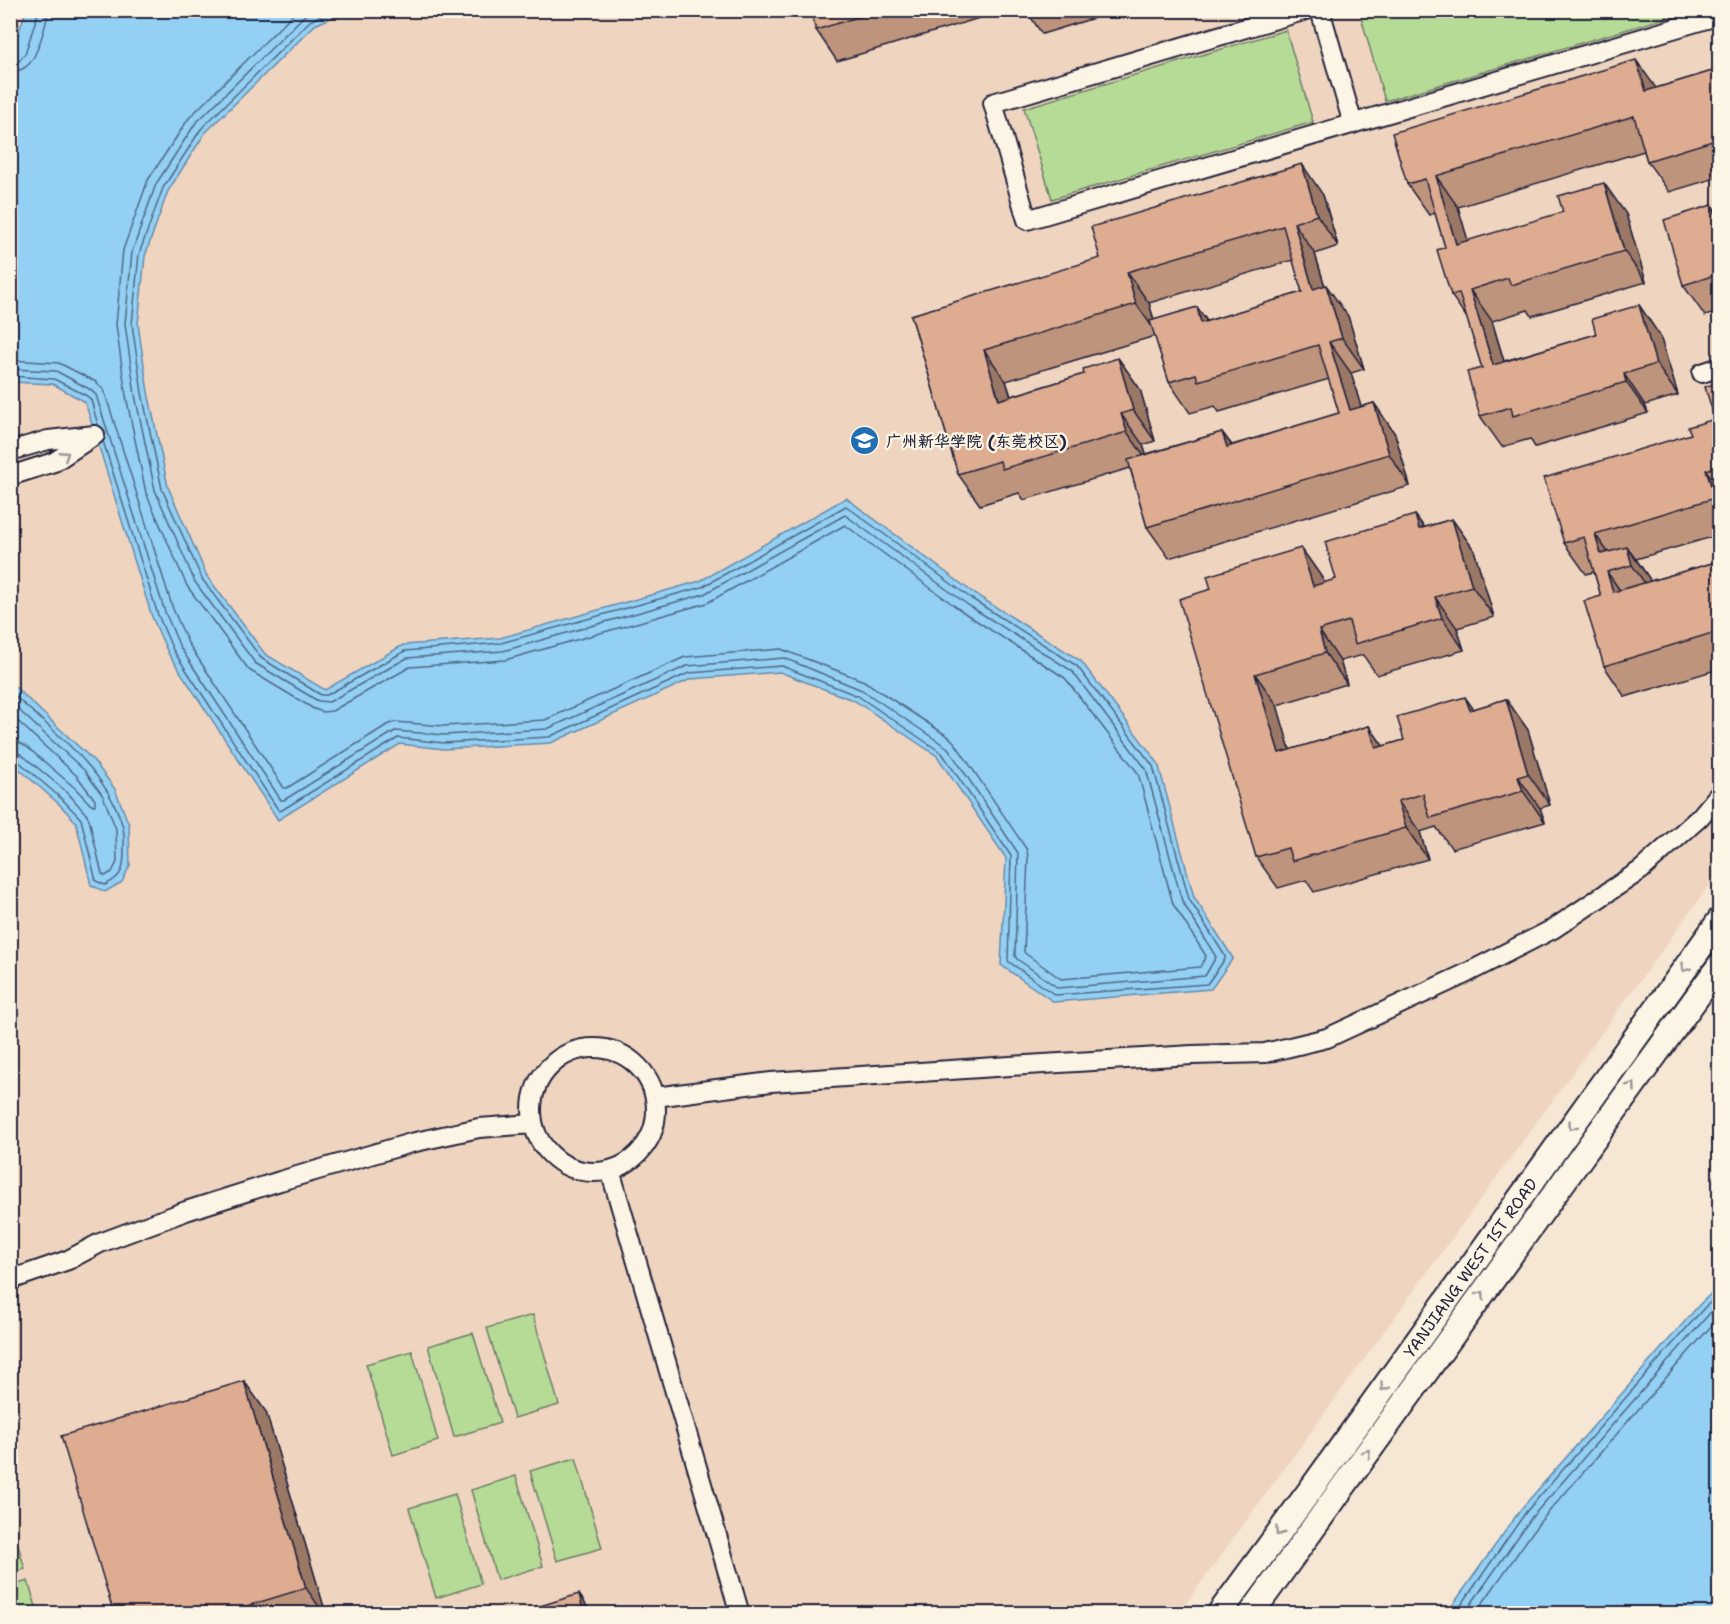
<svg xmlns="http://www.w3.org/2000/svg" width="1730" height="1624" font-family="'Shantell Sans','LXGW WenKai TC',sans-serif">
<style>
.built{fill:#efd5c0}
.green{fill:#b6db96;stroke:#6c7e68;stroke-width:1.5}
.water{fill:#93d0f4;stroke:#668aaa;stroke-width:1.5}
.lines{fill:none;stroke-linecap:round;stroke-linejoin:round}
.shore{stroke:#4f6885;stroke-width:1.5}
.street-casing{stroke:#22223b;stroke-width:22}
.secondary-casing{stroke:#22223b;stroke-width:28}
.street{stroke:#fcf5e5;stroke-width:18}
.secondary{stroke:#fcf5e5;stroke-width:24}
.wall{fill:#bf947d;stroke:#22223b;stroke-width:1.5;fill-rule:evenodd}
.shaded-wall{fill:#9b7866;stroke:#22223b;stroke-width:1.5}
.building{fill:#deac91;stroke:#22223b;stroke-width:1.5}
.oneway{stroke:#9a9698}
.labels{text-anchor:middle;stroke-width:4.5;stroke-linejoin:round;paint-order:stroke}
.poi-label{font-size:16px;font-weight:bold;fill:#22223b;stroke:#fcf5e5;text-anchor:start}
.street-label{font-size:16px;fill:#22223b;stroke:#fcf5e5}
</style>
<rect width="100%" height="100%" fill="#f6e6d4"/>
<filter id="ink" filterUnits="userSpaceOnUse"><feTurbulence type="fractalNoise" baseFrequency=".0167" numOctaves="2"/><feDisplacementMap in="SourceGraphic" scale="12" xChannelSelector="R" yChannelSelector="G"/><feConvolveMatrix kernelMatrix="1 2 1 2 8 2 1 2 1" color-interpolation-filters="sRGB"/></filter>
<g filter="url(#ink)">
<path class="built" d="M 11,11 L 1719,11 L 1719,872 L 1179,1613 L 11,1614 Z"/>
<path class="green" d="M 1359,10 L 1689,10 L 1689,11 L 1385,101 Z
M 1286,30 L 1313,122 L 1052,199 L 1024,108 Z
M 533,1315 L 559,1405 L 514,1418 L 487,1328 Z
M 473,1333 L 500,1423 L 454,1437 L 428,1346 Z
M 412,1351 L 438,1441 L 393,1455 L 366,1364 Z
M 576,1458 L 602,1548 L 557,1561 L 530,1471 Z
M 516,1476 L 543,1566 L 497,1580 L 471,1490 Z
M 455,1494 L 481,1584 L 436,1598 L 409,1508 Z
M 11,1521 L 25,1569 L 11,1574 L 10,1574 Z
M 28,1581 L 38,1613 L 11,1613 L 11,1586 Z"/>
<path class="water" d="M 26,11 L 346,11 L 315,25 L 205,133 L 168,191 L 145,256 L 138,324 L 148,392 L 168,487 L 207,576 L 265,654 L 325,690 L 403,645 L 500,638 L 700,581 L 846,498 L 975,594 L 1081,661 L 1158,763 L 1194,897 L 1233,958 L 1211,989 L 1054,1002 L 1001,965 L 1006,858 L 937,756 L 855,701 L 780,672 L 691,679 L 551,743 L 444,749 L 400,744 L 278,820 L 168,653 L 152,617 L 85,402 L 53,384 L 11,382 L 10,57 Z
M 11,683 L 94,761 L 115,789 L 129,825 L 130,865 L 122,882 L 105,892 L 91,885 L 76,822 L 59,804 L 11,762 Z
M 1719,1286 L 1719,1613 L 1447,1613 L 1521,1509 L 1700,1304 Z"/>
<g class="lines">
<path class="shore" d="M 10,63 L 19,61 L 25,54 L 39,10
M 10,72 C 17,71 23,70 28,65 C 37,57 47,23 48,10
M 10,360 L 59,363 L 96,382 L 104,390 L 173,609 L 188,643 L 284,788 L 287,788 L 387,725 L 395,722 L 444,726 L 545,720 L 685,657 L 781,649 L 864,681 L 949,737 L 955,743 L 1027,850 L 1028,858 L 1024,952 L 1026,954 L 1061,979 L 1200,967 L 1206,956 L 1173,904 L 1138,773 L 1065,678 L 963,612 L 845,525 L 707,603 L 505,660 L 410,667 L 332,711 L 323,712 L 314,709 L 249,670 L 187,586 L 146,493 L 126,396 L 116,325 L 123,250 L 148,180 L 189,118 L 297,10
M 10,369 L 56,371 L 91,390 L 96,395 L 165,612 L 180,647 L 281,800 L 284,800 L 395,731 L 444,735 L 547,729 L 687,666 L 784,658 L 862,690 L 948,748 L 1018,853 L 1015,956 L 1017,959 L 1058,988 L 1205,976 L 1216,957 L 1182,901 L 1146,769 L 1072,671 L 968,605 L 845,515 L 704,594 L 503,651 L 407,658 L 329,702 L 318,701 L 255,663 L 195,582 L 155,490 L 135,395 L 125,324 L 132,252 L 156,184 L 195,124 L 305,15 L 313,10
M 10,376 L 54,379 L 87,396 L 91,400 L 98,425
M 103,441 L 158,615 L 173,650 L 279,811 L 282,810 L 398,738 L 444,743 L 549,737 L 689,673 L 782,666 L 858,696 L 942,753 L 1011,856 L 1008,961 L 1055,995 L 1207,984 L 1225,959 L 1225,956 L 1189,899 L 1153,766 L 1077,666 L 972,599 L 846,506 L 702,587 L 501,643 L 405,651 L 327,695 L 321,695 L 261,658 L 202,579 L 162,489 L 142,393 L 132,324 L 139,254 L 163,188 L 201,129 L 310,21 L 331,10
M 10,692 C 52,730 106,769 122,824 C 125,832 124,840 124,848 C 124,867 124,876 105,885 L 96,881 L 81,819 L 63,800 L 17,760 L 10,758
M 10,702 L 84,770 L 103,796 L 116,829 L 117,862 L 112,872 L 105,876 L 102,874 L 89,819 L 86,814 L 68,793 L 21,754 L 10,751
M 10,714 L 77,776 L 95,800 L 95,805 L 91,805 L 75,788 L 27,747 L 18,742 L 10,742
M 1455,1614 L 1526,1512 L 1704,1308 L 1720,1294
M 1464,1614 L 1532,1517 L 1710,1313 L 1720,1304
M 1475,1614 L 1539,1523 L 1720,1316"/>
<defs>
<path id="street" d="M 1306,10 L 993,103 L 1027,220 L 1720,15
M 1320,10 L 1353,124
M 1702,373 L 1720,367
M 10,451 L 48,440 L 95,435 L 54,462 L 10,476
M532 1110a62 62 0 1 1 124 0a62 62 0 1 1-124 0Z
M 655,1097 L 771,1082 L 1010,1066 L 1192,1055 L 1265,1053 L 1327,1038 L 1465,974 L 1553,929 L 1641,870 L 1700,817 L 1720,793
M 610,1170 L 740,1614
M 10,1280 L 68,1260 L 100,1243 L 186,1211 L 280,1181 L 411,1143 L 479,1128 L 533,1124"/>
<g id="secondary">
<path id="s1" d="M 1219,1614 L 1314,1485 L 1720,920"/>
<path d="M 1251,1614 L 1720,965"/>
</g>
</defs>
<use href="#street" class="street-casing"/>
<use href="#secondary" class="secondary-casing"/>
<use href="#street" class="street"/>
<use href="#secondary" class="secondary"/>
</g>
<path class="wall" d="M 810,10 L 1006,10 L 837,61 L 816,30 Z
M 1026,10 L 1120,10 L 1042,34 Z
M 1719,69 L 1719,177 L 1669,192 L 1647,161 L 1644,151 L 1458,207 L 1468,241 L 1626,214 L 1646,282 L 1532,316 L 1528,310 L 1492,321 L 1504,361 L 1596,334 L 1639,305 L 1660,336 L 1678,395 L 1645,405 L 1648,413 L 1535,447 L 1530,439 L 1502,447 L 1480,416 L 1482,368 L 1467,318 L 1451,295 L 1445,247 L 1435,213 L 1429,215 L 1407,184 L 1656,88 Z
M 1323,195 L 1338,246 L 1315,254 L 1325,286 L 1348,316 L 1364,369 L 1351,373 L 1361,407 L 1374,403 L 1395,434 L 1410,486 L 1169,558 L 1147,527 L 1130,468 L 1024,500 L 1019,493 L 980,505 L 958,474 L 911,315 ZM 1293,260 L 1302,292 L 1207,321 L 1197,307 L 1154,320 L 1149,303 ZM 1155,336 L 1169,382 L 1190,413 L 1215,406 L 1219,412 L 1329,379 L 1339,413 L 1232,445 L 1222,432 L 1146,454 L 1143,445 L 1155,441 L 1140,389 L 1118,358 L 1084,374 L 1011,396 L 1006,381 Z
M 1719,216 L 1719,312 L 1705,316 L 1683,285 Z
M 1719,382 L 1719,535 L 1636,559 L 1649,578 L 1650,581 L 1719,561 L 1719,669 L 1625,697 L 1604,666 L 1601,596 L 1594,572 L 1586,574 L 1564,543 L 1691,434 L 1715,419 Z
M 1415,515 L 1424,527 L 1452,519 L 1474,550 L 1494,617 L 1457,628 L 1464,650 L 1377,675 L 1363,655 L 1340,661 L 1347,684 L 1277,705 L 1290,750 L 1369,726 L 1383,746 L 1404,740 L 1474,709 L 1506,699 L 1528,730 L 1550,805 L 1540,808 L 1545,822 L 1452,849 L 1436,827 L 1420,832 L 1428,859 L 1314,892 L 1306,880 L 1278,888 L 1256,857 L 1211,589 L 1301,548 L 1323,579 L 1324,583 L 1336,579 Z
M 244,1381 L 266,1412 L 326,1614 L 114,1614 Z"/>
<path class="shaded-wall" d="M 1636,60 L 1658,91 L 1646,91 Z
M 1302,164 L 1323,195 L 1338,246 L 1317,215 Z
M 1436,176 L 1458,207 L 1478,275 L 1456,244 Z
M 1604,183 L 1626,214 L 1646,282 L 1624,251 Z
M 1712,205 L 1719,216 L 1719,223 L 1716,218 Z
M 1294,223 L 1315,254 L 1335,320 L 1313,289 Z
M 1127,272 L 1149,303 L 1158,335 L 1136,304 Z
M 1326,285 L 1348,316 L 1364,369 L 1342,338 Z
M 1470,290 L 1492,321 L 1514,396 L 1493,365 Z
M 1639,305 L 1660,336 L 1678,395 L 1656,364 Z
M 1197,307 L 1218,338 L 1201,323 Z
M 1329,342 L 1351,373 L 1371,441 L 1350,410 Z
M 984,350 L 1006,381 L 1021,431 L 999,400 Z
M 1118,358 L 1140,389 L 1155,441 L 1133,410 Z
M 1624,374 L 1645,405 L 1648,413 L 1626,382 Z
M 1374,403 L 1395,434 L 1410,486 L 1389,454 Z
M 1121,414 L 1143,445 L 1149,463 L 1127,432 Z
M 1222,432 L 1244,463 L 1227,447 Z
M 1706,470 L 1719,489 L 1719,505 L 1715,498 Z
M 1415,515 L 1437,546 L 1419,529 Z
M 1452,519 L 1474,550 L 1494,617 L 1472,586 Z
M 1595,534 L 1617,565 L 1601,554 Z
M 1627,547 L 1649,578 L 1654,596 L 1632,565 Z
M 1301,548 L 1323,579 L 1335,617 L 1313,586 Z
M 1607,572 L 1629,603 L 1613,592 Z
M 1435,597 L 1457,628 L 1464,650 L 1442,618 Z
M 1319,630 L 1340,661 L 1347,684 L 1325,653 Z
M 1255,674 L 1277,705 L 1300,784 L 1279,753 Z
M 1465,697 L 1487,728 L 1470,710 Z
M 1506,699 L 1528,730 L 1550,805 L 1528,774 Z
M 1369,726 L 1391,757 L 1376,748 Z
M 1518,777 L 1540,808 L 1545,822 L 1523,791 Z
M 1398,801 L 1420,832 L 1428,859 L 1406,828 Z
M 244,1381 L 266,1412 L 326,1614 L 324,1614 L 306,1588 Z
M 579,1594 L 592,1614 L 584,1614 Z"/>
<path class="building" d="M 810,10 L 880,10 L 816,30 Z
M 1636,60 L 1646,91 L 1719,69 L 1719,139 L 1647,161 L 1634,116 L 1436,176 L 1456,244 L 1563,212 L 1558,196 L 1604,183 L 1624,251 L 1511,285 L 1508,278 L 1470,290 L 1493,365 L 1596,334 L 1592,319 L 1639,305 L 1656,364 L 1624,374 L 1626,382 L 1513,416 L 1511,407 L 1480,416 L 1467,372 L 1482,368 L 1459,293 L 1451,295 L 1437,250 L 1445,247 L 1425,179 L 1407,184 L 1392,133 Z
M 1302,164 L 1317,215 L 1294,223 L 1313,289 L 1326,285 L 1342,338 L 1329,342 L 1350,410 L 1374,403 L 1389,454 L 1147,527 L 1128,460 L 1222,432 L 1227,447 L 1339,413 L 1318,345 L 1198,381 L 1196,374 L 1169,382 L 1150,321 L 1197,307 L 1201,323 L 1302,292 L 1283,226 L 1127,272 L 1136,304 L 984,350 L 999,400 L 1084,374 L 1083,369 L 1118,358 L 1133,410 L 1121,414 L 1127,432 L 1002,469 L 1000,461 L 958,474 L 911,315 L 1100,258 L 1091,227 Z
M 1712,205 L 1716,218 L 1719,217 L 1719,274 L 1683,285 L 1664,220 Z
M 1719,382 L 1719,466 L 1706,470 L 1715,498 L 1595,534 L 1601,554 L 1627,547 L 1632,565 L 1607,572 L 1613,592 L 1719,561 L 1719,631 L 1604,666 L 1584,601 L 1601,596 L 1584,537 L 1564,543 L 1544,478 L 1691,434 L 1688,427 L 1715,419 L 1705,387 Z
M 1415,515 L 1419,529 L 1452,519 L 1472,586 L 1435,597 L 1442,618 L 1355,644 L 1349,621 L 1319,630 L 1325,653 L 1255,674 L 1279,753 L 1369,726 L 1376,748 L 1404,740 L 1397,717 L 1465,697 L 1470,710 L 1506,699 L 1528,774 L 1518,777 L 1523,791 L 1430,818 L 1423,794 L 1398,801 L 1406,828 L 1292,861 L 1288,848 L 1256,857 L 1179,599 L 1211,589 L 1207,576 L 1301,548 L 1313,586 L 1336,579 L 1325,542 Z
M 244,1381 L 306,1588 L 221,1614 L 114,1614 L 61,1436 Z
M 579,1594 L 584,1614 L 514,1614 Z"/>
<defs><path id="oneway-chevron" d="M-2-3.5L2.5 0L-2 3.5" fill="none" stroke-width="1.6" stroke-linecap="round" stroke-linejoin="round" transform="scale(1.5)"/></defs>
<g class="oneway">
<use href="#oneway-chevron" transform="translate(65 455) rotate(-33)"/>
<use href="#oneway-chevron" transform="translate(1685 968) rotate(126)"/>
<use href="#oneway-chevron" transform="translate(1632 1086) rotate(-54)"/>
<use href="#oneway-chevron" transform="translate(1572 1126) rotate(126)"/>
<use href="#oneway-chevron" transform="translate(1481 1295) rotate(-54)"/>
<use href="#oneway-chevron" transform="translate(1384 1387) rotate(126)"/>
<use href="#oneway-chevron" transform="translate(1367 1453) rotate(-54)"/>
<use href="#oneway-chevron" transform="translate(1279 1532) rotate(126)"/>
</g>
</g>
<defs>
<symbol id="university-disc" viewBox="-11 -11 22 22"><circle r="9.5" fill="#1f6fb2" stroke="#fcf5e5"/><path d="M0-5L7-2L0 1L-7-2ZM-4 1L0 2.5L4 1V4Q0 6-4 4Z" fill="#fff"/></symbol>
</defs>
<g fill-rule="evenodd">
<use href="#university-disc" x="848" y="424" width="33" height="33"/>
</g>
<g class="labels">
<g class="poi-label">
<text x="886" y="447">广州新华学院 (东莞校区)</text>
</g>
<g class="street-label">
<text dy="6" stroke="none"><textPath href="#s1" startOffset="428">YANJIANG WEST 1ST ROAD</textPath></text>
</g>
</g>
<rect width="1730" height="1624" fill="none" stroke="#fcf5e5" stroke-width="36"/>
<rect x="18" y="18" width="1694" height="1588" fill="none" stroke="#22223b" stroke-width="2" filter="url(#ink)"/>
</svg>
